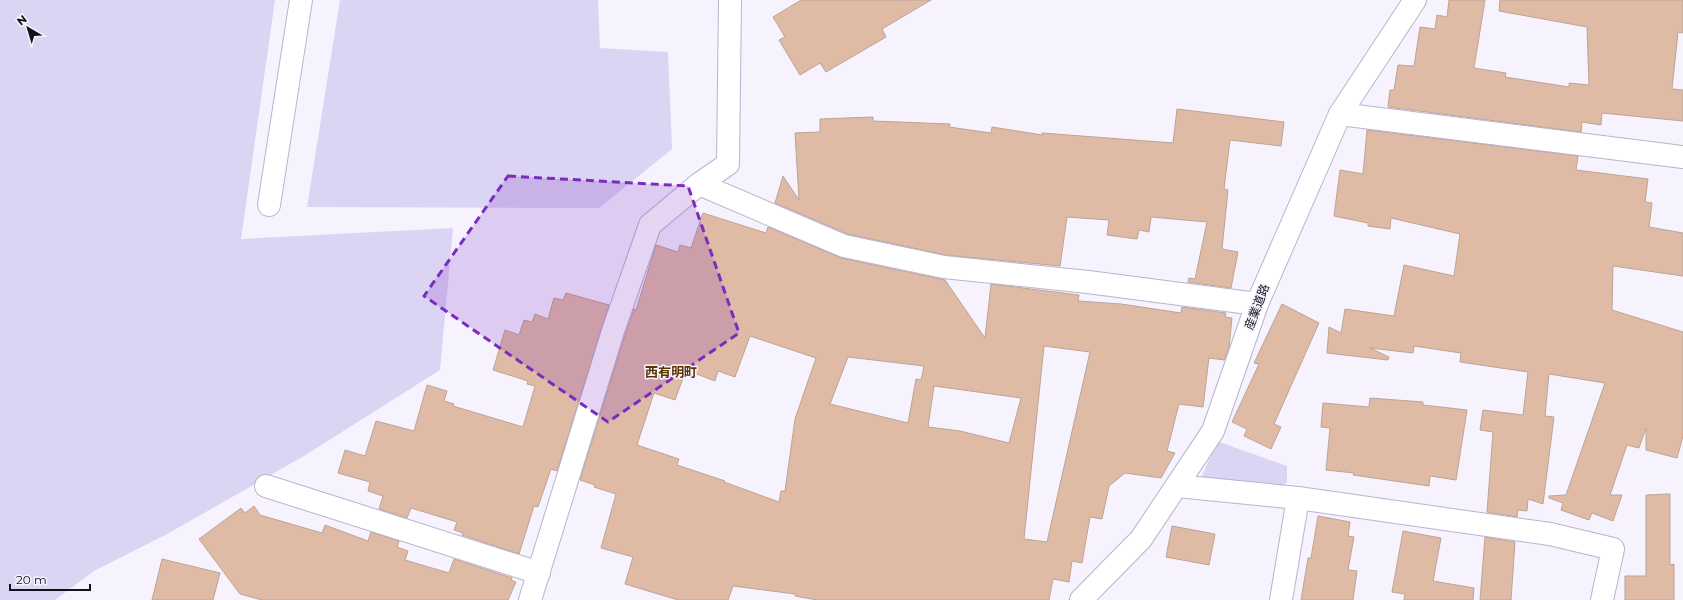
<svg xmlns="http://www.w3.org/2000/svg" width="1683" height="600" font-family="Montserrat,'Noto Sans JP',sans-serif">
<style>
.green{fill:#dcd4f3}
.building{fill:#dfbba6;stroke:#bea394;fill-rule:evenodd}
.lines{fill:none;stroke-linecap:round;stroke-linejoin:round}
.minor-casing{stroke:#bab3ce;stroke-width:24}
.tertiary-casing{stroke:#bab3ce;stroke-width:24}
.minor{stroke:#fff;stroke-width:22}
.tertiary{stroke:#fff;stroke-width:22}
.marked{fill:#7b2cbf;fill-opacity:0.2;stroke:#7b2cbf;stroke-width:3;stroke-dasharray:8 5;stroke-linejoin:round}
.labels{text-anchor:middle;stroke-width:3;stroke-linejoin:round;paint-order:stroke}
.street-label{font-size:12px;fill:#14111b;stroke:#f6f3fe}
.neighbourhood-label{font-size:13px;font-weight:bold;fill:#5a3402;stroke:#f6f3fe}
</style>
<rect width="100%" height="100%" fill="#f6f3fe"/>
<path class="green" d="M 0,0 L 275,0 L 241,239 L 453,228 L 440,370 L 304,456 L 169,533 L 94,571 L 55,600 L 0,600 Z
M 340,0 L 598,0 L 600,48 L 668,52 L 672,149 L 599,208 L 307,207 Z
M 1217,441 L 1287,466 L 1287,482 L 1277,491 L 1208,483 L 1202,476 Z"/>
<path class="building" d="M 801,0 L 931,0 L 882,29 L 886,37 L 826,72 L 820,63 L 800,75 L 779,40 L 785,37 L 773,17 Z
M 1449,0 L 1485,0 L 1474,68 L 1506,73 L 1505,77 L 1569,87 L 1569,83 L 1589,85 L 1587,27 L 1499,11 L 1500,0 L 1683,0 L 1683,33 L 1678,32 L 1672,89 L 1683,90 L 1683,121 L 1602,113 L 1601,125 L 1582,122 L 1581,132 L 1388,107 L 1390,90 L 1394,90 L 1398,65 L 1414,66 L 1420,27 L 1435,29 L 1437,15 L 1447,17 Z
M 1177,109 L 1284,122 L 1281,146 L 1230,140 L 1224,189 L 1228,190 L 1222,249 L 1238,252 L 1231,288 L 1188,282 L 1189,278 L 1195,279 L 1207,222 L 1151,217 L 1149,232 L 1139,230 L 1137,239 L 1107,235 L 1109,220 L 1067,217 L 1060,266 L 946,255 L 848,234 L 775,203 L 783,176 L 799,200 L 795,133 L 820,132 L 820,119 L 873,117 L 873,121 L 950,124 L 949,127 L 991,133 L 992,127 L 1042,135 L 1042,133 L 1173,143 Z
M 1367,130 L 1578,156 L 1576,170 L 1648,179 L 1645,202 L 1652,203 L 1649,227 L 1683,233 L 1683,276 L 1613,266 L 1612,310 L 1683,332 L 1683,436 L 1677,458 L 1646,450 L 1646,428 L 1639,448 L 1627,445 L 1610,495 L 1622,495 L 1613,521 L 1592,513 L 1589,520 L 1561,510 L 1563,503 L 1549,498 L 1549,496 L 1566,495 L 1605,383 L 1549,374 L 1545,416 L 1554,417 L 1543,504 L 1528,499 L 1527,511 L 1518,510 L 1517,517 L 1487,512 L 1493,432 L 1480,430 L 1483,410 L 1523,415 L 1528,372 L 1460,362 L 1461,353 L 1414,346 L 1413,353 L 1370,348 L 1389,357 L 1388,360 L 1327,353 L 1329,327 L 1341,333 L 1345,309 L 1394,316 L 1404,265 L 1454,276 L 1460,234 L 1391,218 L 1390,229 L 1368,226 L 1368,223 L 1334,216 L 1340,170 L 1363,174 Z
M 703,213 L 766,233 L 768,227 L 841,258 L 945,280 L 985,338 L 991,284 L 1079,295 L 1078,301 L 1121,304 L 1181,313 L 1182,307 L 1226,313 L 1225,317 L 1232,318 L 1229,348 L 1224,360 L 1209,358 L 1203,407 L 1179,404 L 1167,451 L 1175,453 L 1161,478 L 1125,473 L 1109,486 L 1102,519 L 1090,517 L 1082,563 L 1072,561 L 1069,582 L 1053,579 L 1049,600 L 817,600 L 795,596 L 795,594 L 733,586 L 728,600 L 678,600 L 625,584 L 633,557 L 601,548 L 616,494 L 594,487 L 595,485 L 580,480 L 625,335 L 634,309 L 636,310 L 656,245 L 678,252 L 680,245 L 691,248 ZM 750,336 L 816,358 L 795,419 L 785,491 L 781,491 L 779,502 L 724,482 L 725,481 L 677,465 L 679,459 L 637,445 L 654,393 L 675,400 L 686,370 L 715,381 L 718,371 L 735,377 ZM 1044,346 L 1090,352 L 1047,542 L 1024,539 ZM 848,357 L 924,366 L 921,380 L 916,379 L 908,423 L 830,404 ZM 934,386 L 1021,398 L 1009,443 L 960,431 L 928,427 Z
M 566,293 L 609,305 L 557,471 L 551,469 L 538,507 L 534,506 L 519,554 L 462,535 L 463,533 L 454,530 L 457,522 L 411,508 L 407,518 L 379,509 L 383,496 L 368,491 L 370,482 L 338,473 L 345,450 L 365,456 L 376,421 L 414,431 L 427,385 L 447,391 L 444,401 L 454,404 L 453,406 L 523,427 L 535,386 L 527,384 L 528,381 L 493,370 L 505,330 L 519,335 L 524,320 L 532,322 L 535,314 L 548,319 L 554,298 L 563,300 Z
M 1282,304 L 1319,323 L 1274,424 L 1281,427 L 1271,449 L 1244,436 L 1247,429 L 1232,422 L 1259,364 L 1254,363 Z
M 1370,398 L 1423,402 L 1423,405 L 1467,410 L 1456,480 L 1430,476 L 1429,486 L 1353,475 L 1354,473 L 1326,470 L 1330,428 L 1321,427 L 1323,403 L 1369,407 Z
M 1670,494 L 1670,565 L 1674,564 L 1674,600 L 1625,600 L 1625,576 L 1646,576 L 1646,495 Z
M 254,506 L 260,515 L 322,533 L 325,525 L 368,541 L 371,532 L 399,541 L 397,547 L 408,551 L 405,560 L 449,573 L 454,559 L 512,578 L 511,580 L 516,582 L 508,600 L 262,600 L 240,594 L 199,539 L 241,508 L 245,513 Z
M 1318,516 L 1350,522 L 1348,536 L 1354,537 L 1348,570 L 1357,571 L 1353,600 L 1301,600 L 1308,558 L 1311,558 Z
M 1172,526 L 1215,534 L 1209,565 L 1166,557 Z
M 1403,531 L 1441,538 L 1433,581 L 1474,588 L 1473,600 L 1404,600 L 1405,594 L 1392,592 Z
M 1485,537 L 1515,542 L 1511,600 L 1480,600 Z
M 162,559 L 220,573 L 213,600 L 152,600 Z"/>
<g class="lines">
<defs>
<path id="minor" d="M 1340,114 L 1683,157
M 699,184 L 844,246 L 944,267 L 1088,282 L 1257,304
M 269,205 L 301,0
M 266,486 L 539,573
M 1177,486 L 1298,498 L 1550,534 L 1613,549 L 1602,600
M 530,600 L 613,331 L 650,225 L 699,184 L 728,164 L 730,0
M 1281,600 L 1298,498"/>
<path id="tertiary" d="M 1081,600 L 1141,539 L 1213,431 L 1257,304 L 1340,114 L 1415,0"/>
</defs>
<use href="#minor" class="minor-casing"/>
<use href="#tertiary" class="tertiary-casing"/>
<use href="#minor" class="minor"/>
<use href="#tertiary" class="tertiary"/>
</g>
<path class="marked" d="M 508,176 L 688,186 L 739,333 L 608,422 L 424,296 Z"/>
<g class="labels">
<g class="street-label">
<text transform="translate(1257 307) rotate(-69)" y="4">産業道路</text>
</g>
<g class="neighbourhood-label">
<text x="671" y="377">西有明町</text>
</g>
</g>
<g transform="translate(28 28) rotate(322)" stroke="#f6f3fe" stroke-width="3" paint-order="stroke">
<path d="M0-3L7 15L0 10L-7 15Z" fill="#14111b"/>
<text y="-6" font-size="11" font-weight="bold" text-anchor="middle" fill="#14111b">N</text>
</g>
<path d="M10 584v6h80v-6" fill="none" stroke="#14111b" stroke-width="2"/>
<text x="16" y="584" font-size="12" fill="#14111b" stroke="#f6f3fe" stroke-width="3" paint-order="stroke">20 m</text>
</svg>
